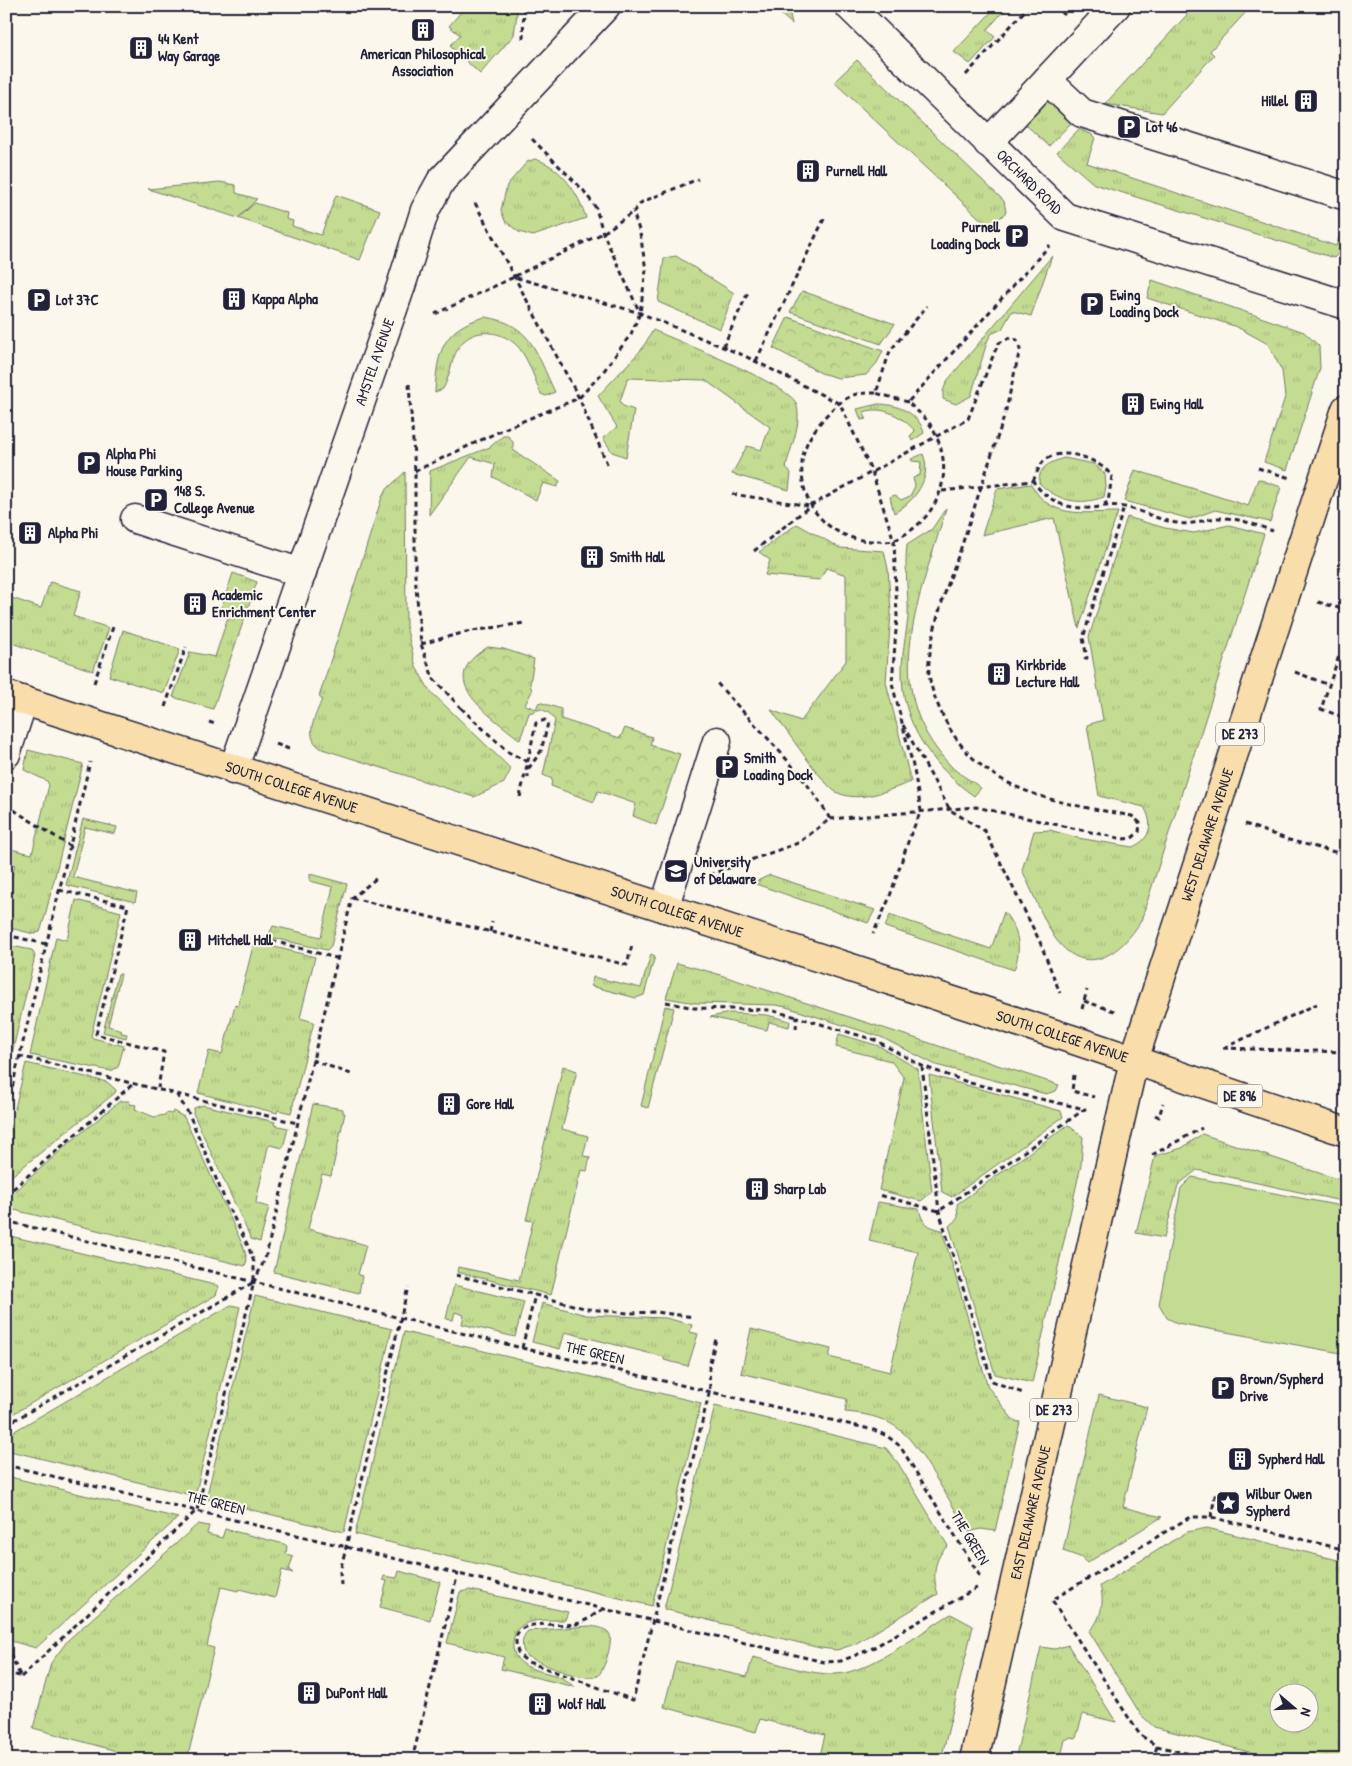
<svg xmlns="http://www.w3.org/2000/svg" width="1352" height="1766" font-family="'Patrick Hand',sans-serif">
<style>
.grass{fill:url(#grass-tufts);stroke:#737e66;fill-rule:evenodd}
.forest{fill:url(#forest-crowns);stroke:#737e66}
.pitch{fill:#c4db92;stroke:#737e66}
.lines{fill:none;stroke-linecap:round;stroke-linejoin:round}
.minor-casing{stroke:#22223b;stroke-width:31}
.major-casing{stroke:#22223b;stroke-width:31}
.path{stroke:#22223b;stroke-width:3;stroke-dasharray:5 4;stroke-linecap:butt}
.minor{stroke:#fbf7ec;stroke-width:28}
.major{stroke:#f9deab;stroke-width:28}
.path-bridge{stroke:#22223b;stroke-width:3;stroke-dasharray:5 4;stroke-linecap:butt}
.labels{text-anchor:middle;stroke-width:4;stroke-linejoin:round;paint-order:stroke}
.shield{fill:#fbf7ec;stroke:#636270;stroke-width:1}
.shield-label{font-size:14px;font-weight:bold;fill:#22223b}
.poi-label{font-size:15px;font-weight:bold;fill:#22223b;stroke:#fbf7ec;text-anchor:start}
.street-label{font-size:15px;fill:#22223b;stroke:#fbf7ec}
</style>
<defs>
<pattern id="grass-tufts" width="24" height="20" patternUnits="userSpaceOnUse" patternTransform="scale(1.25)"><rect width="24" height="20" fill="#c4db92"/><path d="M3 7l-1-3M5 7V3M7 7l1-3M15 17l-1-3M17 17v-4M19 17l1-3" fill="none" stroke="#a8bc7f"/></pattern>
<pattern id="forest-crowns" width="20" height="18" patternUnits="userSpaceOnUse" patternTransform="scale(1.25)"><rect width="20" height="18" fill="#c4db92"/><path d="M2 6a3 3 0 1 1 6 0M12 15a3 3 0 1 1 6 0" fill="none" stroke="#a8bc7f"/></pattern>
</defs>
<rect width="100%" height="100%" fill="#fbf7ec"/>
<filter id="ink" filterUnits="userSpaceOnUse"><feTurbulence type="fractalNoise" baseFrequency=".02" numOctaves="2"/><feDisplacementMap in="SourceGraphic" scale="10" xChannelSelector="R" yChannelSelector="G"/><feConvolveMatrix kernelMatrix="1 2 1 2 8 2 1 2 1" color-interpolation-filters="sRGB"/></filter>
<g filter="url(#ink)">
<path class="grass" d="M 455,6 L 518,6 L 514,35 L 480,74 L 450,46 L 460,35 L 449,26 L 461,12 Z
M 771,6 L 788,6 L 792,24 Z
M 997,6 L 1008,6 L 987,30 L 995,37 L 970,64 L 954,52 Z
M 1195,6 L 1242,6 L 1247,11 L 1210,51 L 1214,55 L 1162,113 L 1105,104 Z
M 857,60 L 1004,201 L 1006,212 L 990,228 L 834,82 Z
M 1048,101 L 1071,123 L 1049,146 L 1025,124 Z
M 1079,129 L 1091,134 L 1095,138 L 1087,163 L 1336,246 L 1346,220 L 1346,245 L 1334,258 L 1094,184 L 1057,152 Z
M 535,159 C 561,166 579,194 586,218 L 533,236 L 519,232 L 505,221 L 501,210 L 507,185 L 527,162 Z
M 336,195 L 380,210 L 360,260 L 238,218 L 255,203 L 287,213 L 286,219 L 293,221 L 292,226 L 321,235 Z
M 676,256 L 734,293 L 720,329 L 658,302 L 664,258 Z
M 1052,256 L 1031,316 L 1012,311 L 1002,329 L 991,334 L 987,342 L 971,396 L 956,404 L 943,399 L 943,391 L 947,381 Z
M 1152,280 L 1304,332 L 1319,346 L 1320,368 L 1287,470 L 1264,462 L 1285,397 L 1282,371 L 1268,344 L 1237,327 L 1147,298 Z
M 485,317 C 533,324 536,354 555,392 L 546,396 L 541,394 C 535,380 530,364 522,352 C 509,332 478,325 462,343 C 451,355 451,375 443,389 L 435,392 C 437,351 443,328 485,317 Z
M 653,330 C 676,340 789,385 796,403 C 803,423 790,448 786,467 L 791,473 L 789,490 L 732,474 L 747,446 L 761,450 L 770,427 L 705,380 L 628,378 L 620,401 L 623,406 L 634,410 L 626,457 L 612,452 L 603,438 L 617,427 L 598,396 L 642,349 Z
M 878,404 C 897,404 919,413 924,433 L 912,441 L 910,436 L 915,431 C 903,417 883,405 864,412 L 866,419 L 861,420 L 857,409 Z
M 503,436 L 508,436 L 513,442 L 513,450 L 560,481 L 557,487 L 543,483 L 536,500 L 493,477 L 495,464 L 471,457 L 429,515 L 430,471 L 490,447 Z
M 923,454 C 933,478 914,502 894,513 L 890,497 L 895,495 L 901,500 L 910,496 L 915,486 L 913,478 L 920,475 L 921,462 L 912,461 L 911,459 Z
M 1064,458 L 1094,464 L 1105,474 L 1106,486 L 1104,497 C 1079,506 1058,501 1039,483 C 1039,466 1049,463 1064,458 Z
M 1135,470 L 1248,506 L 1258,479 L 1281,487 L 1270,522 L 1215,510 L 1190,519 L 1124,501 Z
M 405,472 L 406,626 L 416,667 L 430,691 L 511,769 L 504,783 L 474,797 L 322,749 C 302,737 316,716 322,699 L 319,697 L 382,497 L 386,490 Z
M 1031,484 C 1050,520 1084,512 1118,512 L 1079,628 L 1054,518 L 982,535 L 997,489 Z
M 946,508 C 922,595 875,686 950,765 C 958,774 971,780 981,788 L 974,796 C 933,767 901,724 902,671 C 902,653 906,635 908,618 C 909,593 904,569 907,545 L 932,529 Z
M 1127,517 L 1165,528 L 1194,533 L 1229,525 L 1264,534 L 1141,921 C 1122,952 1089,978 1059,943 C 1047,930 1031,888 1022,870 L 1034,831 L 1050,830 L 1078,838 L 1132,847 C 1151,840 1154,823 1144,807 L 1099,796 L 1087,725 L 1103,720 L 1089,637 Z
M 797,524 L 840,548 L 884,551 L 888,569 L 891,612 L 886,682 L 911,782 C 889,790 859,804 836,792 C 823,785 783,725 771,710 L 801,721 L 846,661 L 846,575 L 826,568 L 820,580 L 765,575 L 770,560 L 759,552 Z
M 233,573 L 257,582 L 213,709 L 173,697 L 190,652 L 215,657 L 228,617 L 219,614 Z
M 50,582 L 81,591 L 73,616 L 109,628 L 93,671 L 6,641 L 6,596 L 41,608 Z
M 123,630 L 180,649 L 164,693 L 109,676 Z
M 28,750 L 83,764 L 45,916 L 40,932 L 34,934 L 6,927 L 6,899 L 15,865 L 10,863 L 11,859 L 6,858 L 6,848 L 32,854 L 49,785 L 47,781 L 24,770 Z
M 83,819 L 117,827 L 115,834 L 85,827 L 73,877 L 137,893 L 135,902 L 66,885 Z
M 310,874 L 347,884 L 331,946 L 327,950 L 268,937 L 273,926 L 321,937 L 333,887 L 310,881 Z
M 770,875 L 875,910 L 868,923 L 753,883 Z
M 76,900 L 121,912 L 91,1036 L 93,1038 L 124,1046 L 118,1067 L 111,1071 L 30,1055 L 56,937 L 67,940 Z
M 1004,912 C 1019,931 1022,947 1014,970 L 885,927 L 890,915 L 991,949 Z
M 254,942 L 315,957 L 300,1018 L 314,1022 L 291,1113 L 278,1110 L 277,1113 L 198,1093 L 209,1051 L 222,1054 L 235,1005 L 238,1006 Z
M 6,945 L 32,950 L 35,956 L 6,1079 Z
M 651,954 L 655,956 L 644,995 L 636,998 L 591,986 L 593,977 L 641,988 Z
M 677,963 L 711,972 L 1059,1085 L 1056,1091 L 1046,1094 L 936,1065 L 881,1037 L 786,1007 L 776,1005 L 696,1003 L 666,998 Z
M 118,974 L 121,974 L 108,1026 L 122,1030 L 121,1033 L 127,1034 L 126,1038 L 103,1032 Z
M 665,1006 L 674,1008 L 648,1108 L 641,1106 Z
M 730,1013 L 767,1015 L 790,1021 L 789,1027 L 769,1022 L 767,1030 L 710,1017 Z
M 839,1034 L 879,1046 L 918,1069 L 932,1192 L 921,1201 L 879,1190 L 904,1078 L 891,1061 L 836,1047 Z
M 26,1063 L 107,1082 L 116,1090 L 115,1093 L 9,1178 L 6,1175 L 6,1145 Z
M 563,1066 L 577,1071 L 562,1129 L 588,1136 L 583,1156 L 590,1157 L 587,1171 L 581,1170 L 551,1295 L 457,1272 L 458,1267 L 519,1280 L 533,1221 L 526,1220 Z
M 929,1075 L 1061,1111 L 1063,1117 L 952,1197 L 942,1192 Z
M 120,1101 L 130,1101 L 129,1104 L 136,1105 L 135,1109 L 154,1117 L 165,1115 L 166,1113 L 172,1114 L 173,1111 L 184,1117 L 244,1248 L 247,1260 L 245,1266 L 6,1208 L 6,1199 L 68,1144 Z
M 313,1104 L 343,1109 L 343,1113 L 345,1113 L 331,1176 L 322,1174 L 308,1229 L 366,1245 L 358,1275 L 362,1276 L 359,1293 L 274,1272 Z
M 203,1105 L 275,1122 L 274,1125 L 288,1128 L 283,1148 L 270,1145 L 268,1147 L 256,1202 L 257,1204 L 269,1207 L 260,1242 L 251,1239 L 193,1113 L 194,1108 Z
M 1068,1125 L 1083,1137 L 1081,1165 L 1032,1383 L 995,1374 L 949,1226 L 958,1218 L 957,1204 Z
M 1202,1134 L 1346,1182 L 1346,1202 L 1197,1170 L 1178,1185 L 1164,1238 L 1136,1233 L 1155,1156 L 1182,1148 Z
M 878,1202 L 919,1209 C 922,1223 928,1227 942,1230 L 988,1387 L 1014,1421 L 1020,1422 L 995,1531 L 981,1529 L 968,1532 C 957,1513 946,1494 934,1475 C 909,1434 897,1416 845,1412 L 847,1399 L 741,1373 L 751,1329 L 831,1349 L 829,1357 L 890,1372 L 918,1252 L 869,1241 Z
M 6,1235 L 219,1286 L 216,1295 L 6,1418 Z
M 454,1285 L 524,1302 L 515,1337 L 462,1324 L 464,1315 L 455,1312 L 453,1320 L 446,1319 Z
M 255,1296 L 392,1329 L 344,1532 L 206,1499 Z
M 542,1303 L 586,1315 L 666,1318 L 692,1325 L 690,1332 L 698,1334 L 688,1366 L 664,1360 L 664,1357 L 565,1332 L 560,1349 L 532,1342 Z
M 231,1305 L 240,1307 L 195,1496 L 6,1450 L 6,1436 Z
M 404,1332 L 701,1403 L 652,1606 L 355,1534 Z
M 1099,1395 L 1147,1407 L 1123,1507 L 1162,1517 L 1087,1563 L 1080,1557 L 1063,1551 Z
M 715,1406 L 886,1448 L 898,1463 L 948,1546 C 934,1557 932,1577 938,1594 L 855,1644 L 837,1650 L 820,1648 L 664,1609 Z
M 6,1476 L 178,1518 L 36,1648 L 11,1641 L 6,1631 Z
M 198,1524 L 209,1526 L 207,1534 L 222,1538 L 225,1529 L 284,1544 L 287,1546 L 286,1554 L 293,1557 L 289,1570 L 293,1573 L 282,1570 L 275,1598 L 239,1589 L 238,1591 L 221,1587 L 207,1646 L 214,1648 L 187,1760 C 169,1757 127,1766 113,1750 L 33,1728 L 51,1663 L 68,1640 Z
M 1207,1528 L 1346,1562 L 1346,1760 L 1279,1760 L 1154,1727 L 1141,1715 L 1089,1631 C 1101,1621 1105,1601 1100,1586 L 1187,1532 ZM 1280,1694 L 1310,1694 L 1310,1724 L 1280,1724 Z
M 399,1571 L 440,1582 L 430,1620 L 380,1607 L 387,1581 L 383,1580 L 384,1576 L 397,1578 Z
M 470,1590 L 568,1612 L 565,1620 C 545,1621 515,1615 513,1643 C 512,1651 516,1659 522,1663 C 533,1672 550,1672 562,1678 C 566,1681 571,1684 575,1687 L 501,1669 L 504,1657 L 447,1643 L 460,1592 Z
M 951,1614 L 973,1626 L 941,1760 L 819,1760 L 825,1735 L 760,1719 L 756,1732 L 664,1707 L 676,1661 L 747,1677 L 753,1657 C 779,1663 809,1675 836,1674 C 869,1673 921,1632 951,1614 Z
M 589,1626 C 596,1627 604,1627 609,1633 C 614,1641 604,1670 598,1676 C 577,1681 546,1665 526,1656 C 521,1648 521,1637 528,1631 Z
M 1068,1645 L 1116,1722 L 1083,1714 L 1076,1738 L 1071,1737 L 1065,1740 L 1060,1760 L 1015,1760 L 1041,1647 L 1055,1649 Z"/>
<path class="forest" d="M 220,182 L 236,185 L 236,193 L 257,199 L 238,218 L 148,189 Z
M 802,291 L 895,324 L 881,344 L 790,312 Z
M 788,317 L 883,351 L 877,363 L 866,375 L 838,378 L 821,373 L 773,348 Z
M 488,647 L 504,649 L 534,659 L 530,684 L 532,691 L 525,705 L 536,709 L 539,702 L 561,709 L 561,719 L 620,738 L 625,728 L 652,737 L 650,745 L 680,754 L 656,825 L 633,816 L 636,804 L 598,791 L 594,802 L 551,786 L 552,779 L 543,775 L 555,720 L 549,713 L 541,709 L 529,713 L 520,740 C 490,715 431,680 488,647 Z"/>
<path class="pitch" d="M 1192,1177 L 1346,1207 L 1346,1354 L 1177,1323 L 1167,1318 L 1159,1304 L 1181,1188 Z"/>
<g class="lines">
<defs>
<g id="minor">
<path id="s1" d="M 849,6 L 1065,217 L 1346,305"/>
<path d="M 1047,80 L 1082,113 L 1346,196"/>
<path d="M 988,143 L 1116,6"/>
<path d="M 135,519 L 302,573"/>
<path d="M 6,754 L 23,701"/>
<path id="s2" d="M 233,770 L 401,286 L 425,210 L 441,181 L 606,6"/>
<path d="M 664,908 L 717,741"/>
</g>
<g id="major">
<path id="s3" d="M 6,695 L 1077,1041 L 1346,1132"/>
<path id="s4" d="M 974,1760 L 1134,1060 L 1346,409"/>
</g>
</defs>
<use href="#minor" class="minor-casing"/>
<use href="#major" class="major-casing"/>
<path class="path" d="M 1055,6 L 1065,15
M 523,39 L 524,6
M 966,75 L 1029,6
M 532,139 L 584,191 L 596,208 L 603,233 L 640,313
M 475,203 L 579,398 L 608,466
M 515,276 L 603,233 L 633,212 L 642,202 L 698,179
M 435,314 L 514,277 L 640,313 L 745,356 L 840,404 L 872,472 L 894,541 L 897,617 L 892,683 L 914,770 L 921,811 L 910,836 L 889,899 L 873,934
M 723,347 L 749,290
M 756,361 L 824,219
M 409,384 L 415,471 L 415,575 L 421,644 L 433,678 L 461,708
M 876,393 C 871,393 863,393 857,394 C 838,399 821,420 811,436 C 800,453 800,473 805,491 C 814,522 844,542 876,541 C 882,541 890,543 895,540 C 940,518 958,471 931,426 C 926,417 915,410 908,402 L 1050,245
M 908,402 L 876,393 L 890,351 L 927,306
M 1258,468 L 1290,478
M 415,471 L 511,426 L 579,398 L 603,372 L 631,334 L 640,313 L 646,270 L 640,233 L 633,212
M 1033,481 C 1037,473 1040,462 1048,458 C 1067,447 1100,460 1112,476 L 1108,502 L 1104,504
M 942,491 L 1033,481 C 1045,499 1063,508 1084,508 C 1096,509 1106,504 1118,506 C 1138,508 1157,520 1177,523 C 1192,526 1203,519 1218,518 C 1236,517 1256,525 1273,531
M 732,494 L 810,506
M 754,551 L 810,506 L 968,419 L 995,351 L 999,343 L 1009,338 L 1017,340 L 1020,349 L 1005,414
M 1318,602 L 1346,610
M 421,644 L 466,632 L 524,623
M 1084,659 L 1087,658 L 1083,638 L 1124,507
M 1346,659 L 1339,656 L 1321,709 L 1346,718
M 1295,672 L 1329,685
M 94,683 L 114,624
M 165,707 L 186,647
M 209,722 L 215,724
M 903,725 L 950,810 L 985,831 L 1040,942 L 1060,993
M 276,744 L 289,749
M 520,797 L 536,723 L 545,720 L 548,723 L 541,751 L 529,768
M 6,805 L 70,846
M 830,819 L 976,807 L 1123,839 L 1132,838 L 1139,832 L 1140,823 L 1132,816 C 1056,802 980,793 943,716 C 935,700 927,679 929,661 C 933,623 947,586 960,551
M 1245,824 L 1289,840 L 1346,855
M 709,875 L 798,843 L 830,819 C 805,773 751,722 716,682
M 59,890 L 128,906 L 96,1034 L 164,1052 L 158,1088
M 352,898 L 627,965 L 632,945
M 490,932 L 492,922
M 6,935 L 46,944
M 255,936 L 336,958
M 1084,1001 L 1117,1012
M 666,1002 L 694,1008 L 770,1010 L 797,1017
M 1082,1009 L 1087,990
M 796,1029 L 797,1017 L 875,1040 L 922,1066 L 970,1083 L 1085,1109 L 939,1211 L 879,1195
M 1223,1048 L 1346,1052
M 1224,1048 L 1317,1004
M 19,1056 L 297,1123
M 312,1060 L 351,1074
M 922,1066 L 939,1211 L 992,1381 L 1025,1394
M 1074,1075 L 1072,1091 L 1094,1097
M 6,1113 L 90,762
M 1155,1115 L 1159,1117 L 1163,1103
M 1152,1155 L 1202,1128
M 6,1195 L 134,1083
M 6,1221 L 522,1348 L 874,1430 L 887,1436 L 900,1446 L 981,1578
M 456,1275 L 535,1295
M 522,1348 L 535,1295 L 588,1309 L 628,1313 L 656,1312 L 694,1317
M 6,1425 L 254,1282 L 254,1262 L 248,1246 L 225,1200 L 189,1114 L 175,1092
M 6,1465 L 824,1662 L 841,1661 L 871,1649 L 980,1586
M 1211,1517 L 1216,1491
M 1341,1549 L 1346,1527
M 341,1585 L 340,1572 L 408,1287
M 603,1609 C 595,1614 585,1622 576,1624 C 555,1628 503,1612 519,1655 L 528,1662 L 633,1700 L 710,1390 L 709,1366 L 716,1339
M 6,1646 L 21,1677
M 6,1673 L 20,1676
M 21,1677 L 197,1510 L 254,1282 L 265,1259 L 352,898 L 378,877
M 412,1760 L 458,1573
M 1153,1760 L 1157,1746
M 1214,1760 L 1157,1746 L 1140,1735 L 1052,1600 L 1190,1517 L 1211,1517 L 1346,1550"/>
<use href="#minor" class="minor"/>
<use href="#major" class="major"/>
<path class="path-bridge" d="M 960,551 L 1005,414
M 461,708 L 508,752 L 528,762 L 528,778"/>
</g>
</g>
<defs>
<symbol id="building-square" viewBox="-11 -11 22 22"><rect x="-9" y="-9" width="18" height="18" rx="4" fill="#22223b" stroke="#fbf7ec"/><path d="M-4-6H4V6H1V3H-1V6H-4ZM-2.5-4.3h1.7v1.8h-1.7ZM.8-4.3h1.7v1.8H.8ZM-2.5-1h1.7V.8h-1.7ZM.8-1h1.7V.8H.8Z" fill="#fff"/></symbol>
<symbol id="parking-square" viewBox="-11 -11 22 22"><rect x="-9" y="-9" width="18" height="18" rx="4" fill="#22223b" stroke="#fbf7ec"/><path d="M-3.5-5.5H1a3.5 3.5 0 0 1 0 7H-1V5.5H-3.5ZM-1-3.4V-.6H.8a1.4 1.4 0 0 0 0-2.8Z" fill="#fff"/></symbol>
<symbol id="university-square" viewBox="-11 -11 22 22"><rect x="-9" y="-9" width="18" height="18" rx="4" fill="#22223b" stroke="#fbf7ec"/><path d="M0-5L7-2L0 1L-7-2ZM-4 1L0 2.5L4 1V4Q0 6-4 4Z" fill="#fff"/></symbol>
<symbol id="sight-square" viewBox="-11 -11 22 22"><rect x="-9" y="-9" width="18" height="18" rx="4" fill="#22223b" stroke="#fbf7ec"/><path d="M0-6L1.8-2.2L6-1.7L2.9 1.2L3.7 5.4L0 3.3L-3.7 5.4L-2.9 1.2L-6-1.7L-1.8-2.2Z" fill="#fff"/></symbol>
</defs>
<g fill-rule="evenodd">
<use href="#building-square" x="409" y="16" width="28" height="28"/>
<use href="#building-square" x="127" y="34" width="28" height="28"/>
<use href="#building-square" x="1292" y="87" width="28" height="28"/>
<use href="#parking-square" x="1115" y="113" width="28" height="28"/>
<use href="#building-square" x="794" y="157" width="28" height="28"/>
<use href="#parking-square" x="1003" y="222" width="28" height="28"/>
<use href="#building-square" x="220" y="285" width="28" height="28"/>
<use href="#parking-square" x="25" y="286" width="28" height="28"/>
<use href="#parking-square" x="1078" y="290" width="28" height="28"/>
<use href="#building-square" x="1119" y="390" width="28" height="28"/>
<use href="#parking-square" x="75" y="449" width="28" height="28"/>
<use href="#parking-square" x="142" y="486" width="28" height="28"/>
<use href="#building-square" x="16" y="519" width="28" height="28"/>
<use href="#building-square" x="578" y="543" width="28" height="28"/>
<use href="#building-square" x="181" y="590" width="28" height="28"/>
<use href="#building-square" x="985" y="660" width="28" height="28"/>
<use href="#parking-square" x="713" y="753" width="28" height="28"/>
<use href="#university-square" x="662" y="857" width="28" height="28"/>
<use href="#building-square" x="176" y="926" width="28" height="28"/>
<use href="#building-square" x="435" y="1090" width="28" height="28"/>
<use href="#building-square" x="743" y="1175" width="28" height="28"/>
<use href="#parking-square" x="1209" y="1374" width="28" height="28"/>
<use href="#building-square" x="1226" y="1445" width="28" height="28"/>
<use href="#sight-square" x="1214" y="1489" width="28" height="28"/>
<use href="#building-square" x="295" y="1679" width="28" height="28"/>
<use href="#building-square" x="526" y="1690" width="28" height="28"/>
</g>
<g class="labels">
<g class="shield">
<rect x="1216" y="722.5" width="48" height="23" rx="4"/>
<rect x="1217.5" y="1084.5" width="45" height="23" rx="4"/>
<rect x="1030" y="1398.5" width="48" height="23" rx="4"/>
</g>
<g class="shield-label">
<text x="1240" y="739">DE 273</text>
<text x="1240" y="1101">DE 896</text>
<text x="1054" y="1415">DE 273</text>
</g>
<g class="poi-label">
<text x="158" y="44">44 Kent<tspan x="158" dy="17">Way Garage</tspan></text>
<text x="423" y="59" text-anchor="middle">American Philosophical<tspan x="423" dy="17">Association</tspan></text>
<text x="1288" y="106" text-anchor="end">Hillel</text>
<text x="1146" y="132">Lot 46</text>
<text x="826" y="176">Purnell Hall</text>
<text x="1000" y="232" text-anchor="end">Purnell<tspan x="1000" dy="17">Loading Dock</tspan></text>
<text x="1110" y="300">Ewing<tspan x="1110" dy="17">Loading Dock</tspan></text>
<text x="252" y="304">Kappa Alpha</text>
<text x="56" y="305">Lot 37C</text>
<text x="1150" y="409">Ewing Hall</text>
<text x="106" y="459">Alpha Phi<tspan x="106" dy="17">House Parking</tspan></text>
<text x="174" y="496">148 S.<tspan x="174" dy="17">College Avenue</tspan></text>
<text x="48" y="538">Alpha Phi</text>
<text x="610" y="562">Smith Hall</text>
<text x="212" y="600">Academic<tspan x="212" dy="17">Enrichment Center</tspan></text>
<text x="1016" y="670">Kirkbride<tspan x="1016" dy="17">Lecture Hall</tspan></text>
<text x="744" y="763">Smith<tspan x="744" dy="17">Loading Dock</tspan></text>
<text x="694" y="867">University<tspan x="694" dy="17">of Delaware</tspan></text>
<text x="208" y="945">Mitchell Hall</text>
<text x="466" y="1109">Gore Hall</text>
<text x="774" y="1194">Sharp Lab</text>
<text x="1240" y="1384">Brown/Sypherd<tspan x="1240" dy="17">Drive</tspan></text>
<text x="1258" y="1464">Sypherd Hall</text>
<text x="1246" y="1499">Wilbur Owen<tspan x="1246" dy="17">Sypherd</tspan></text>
<text x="326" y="1698">DuPont Hall</text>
<text x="558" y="1709">Wolf Hall</text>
</g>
<g class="street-label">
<text dy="5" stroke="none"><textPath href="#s1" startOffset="252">ORCHARD ROAD</textPath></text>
<text dy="5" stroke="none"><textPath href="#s2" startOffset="432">AMSTEL AVENUE</textPath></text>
<text dy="5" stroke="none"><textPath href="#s3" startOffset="300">SOUTH COLLEGE AVENUE</textPath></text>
<text dy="5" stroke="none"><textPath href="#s4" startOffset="955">WEST DELAWARE AVENUE</textPath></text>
<text dy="5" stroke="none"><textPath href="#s3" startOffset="705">SOUTH COLLEGE AVENUE</textPath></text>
<text dy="5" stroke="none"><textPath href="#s3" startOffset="1110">SOUTH COLLEGE AVENUE</textPath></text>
<text transform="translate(595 1353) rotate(13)" y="5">THE GREEN</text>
<text transform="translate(216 1503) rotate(14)" y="5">THE GREEN</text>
<text dy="5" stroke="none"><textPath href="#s4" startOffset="254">EAST DELAWARE AVENUE</textPath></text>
<text transform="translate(970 1538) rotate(59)" y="5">THE GREEN</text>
</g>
</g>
<rect width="1352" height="1766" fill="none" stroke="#fbf7ec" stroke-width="25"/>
<rect x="12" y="12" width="1327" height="1741" fill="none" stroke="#22223b" stroke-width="2" filter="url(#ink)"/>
<g transform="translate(1294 1708) rotate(109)"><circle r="24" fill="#fbf7ec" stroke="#a4a2a5"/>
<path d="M0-4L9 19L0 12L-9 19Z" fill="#22223b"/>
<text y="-8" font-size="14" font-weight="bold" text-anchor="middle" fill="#22223b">N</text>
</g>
</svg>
